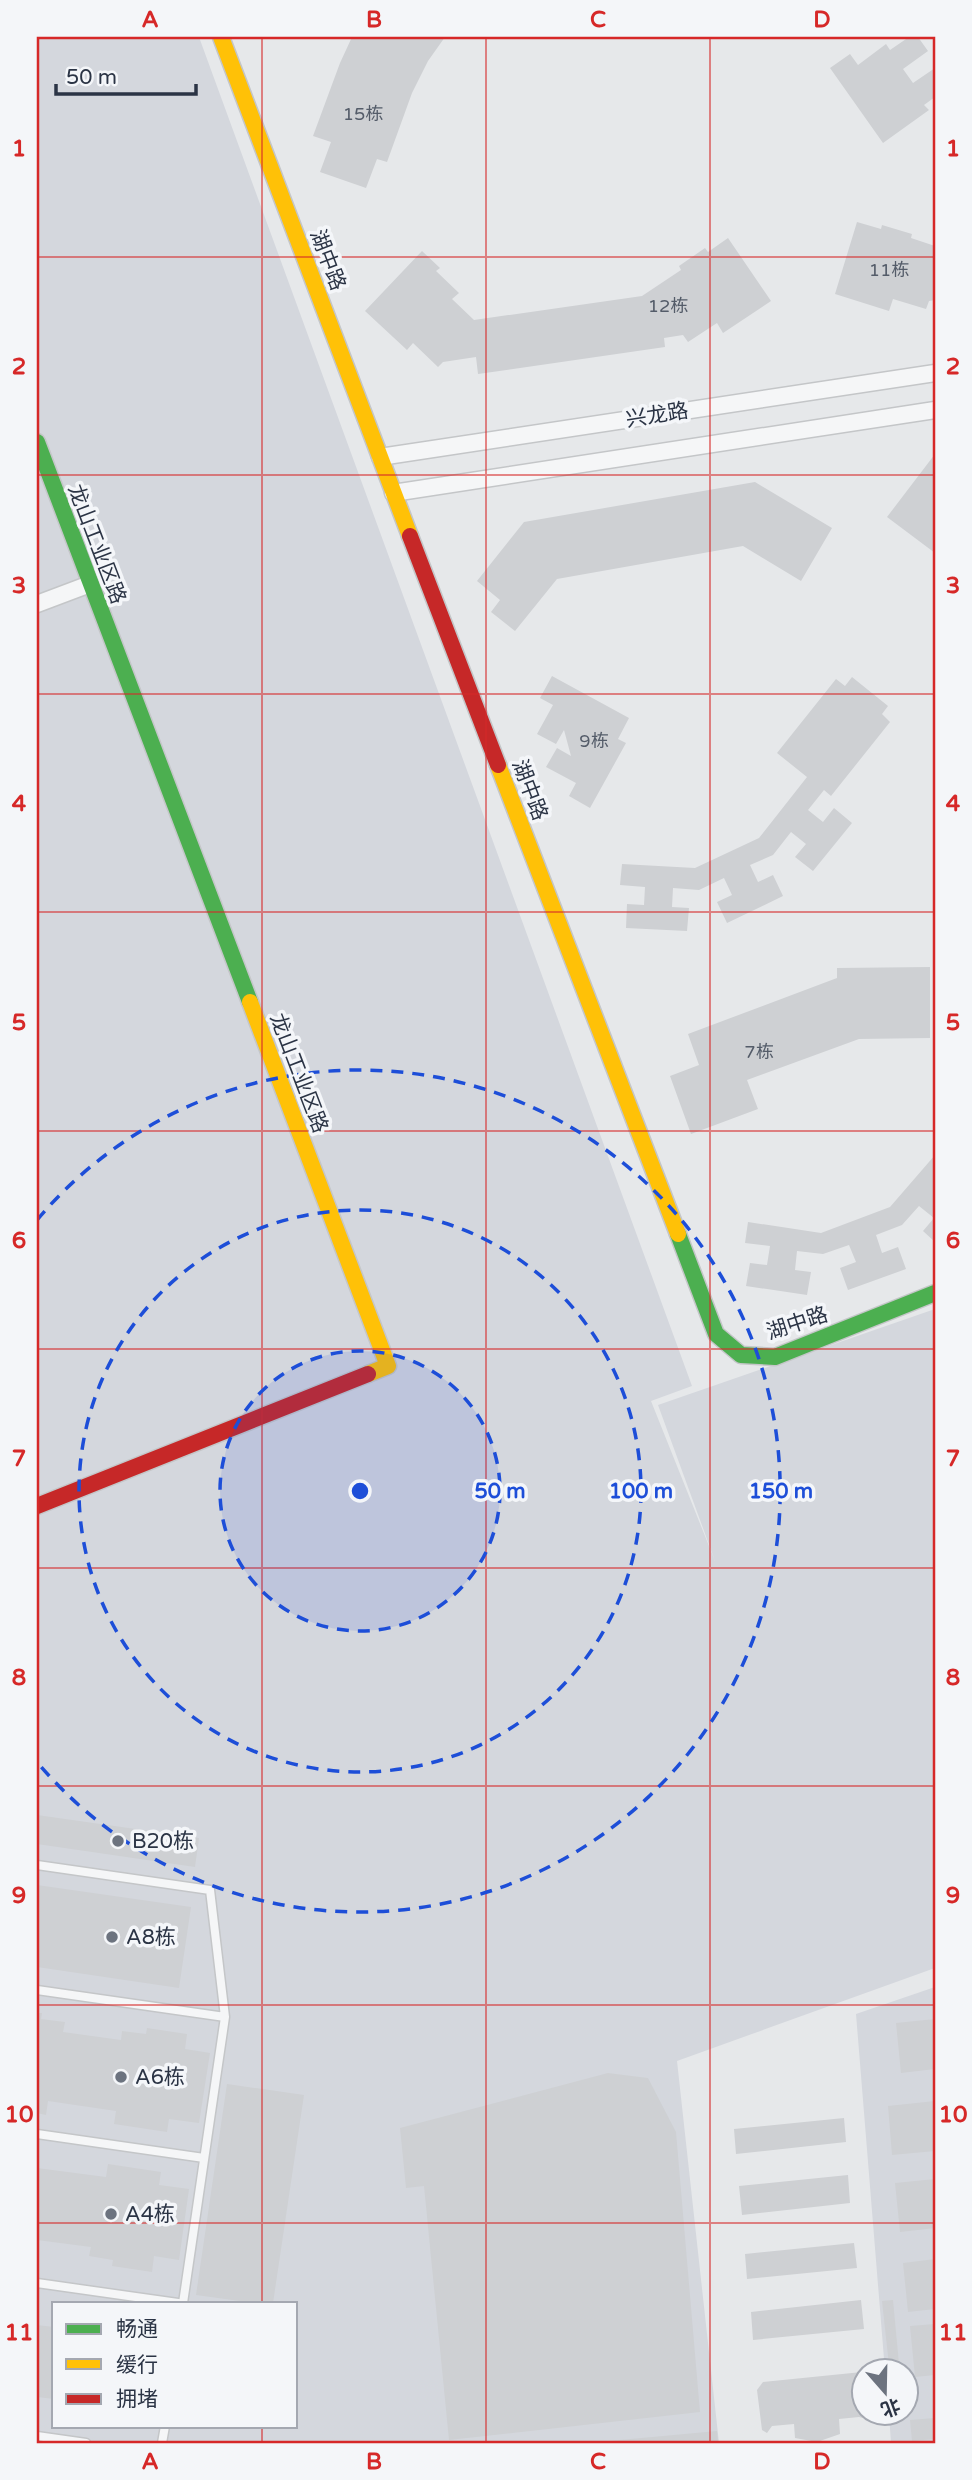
<svg xmlns="http://www.w3.org/2000/svg" width="972" height="2480" font-family="'Varela Round','Noto Sans SC',sans-serif">
<style>
.built{fill:#d4d7dd;fill-rule:evenodd}
.building{fill:#ced0d3}
.lines{fill:none;stroke-linecap:round;stroke-linejoin:round}
.lane-casing{stroke:#c4c6c8;stroke-width:11}
.street-casing{stroke:#c4c6c8;stroke-width:19}
.fast-casing{stroke:#c4c6c8;stroke-width:19}
.slow-casing{stroke:#c4c6c8;stroke-width:19}
.jam-casing{stroke:#c4c6c8;stroke-width:19}
.lane{stroke:#f5f6f7;stroke-width:8}
.street{stroke:#f5f6f7;stroke-width:16}
.fast{stroke:#4caf50;stroke-width:16}
.slow{stroke:#ffc107;stroke-width:16}
.jam{stroke:#c62828;stroke-width:16}
.grid{fill:none;stroke:#d62828;stroke-width:2;stroke-opacity:0.55}
.ring{fill:none;stroke:#1d4ed8;stroke-width:3.5;stroke-dasharray:12 9}
.poi-dot{fill:#6c737f;stroke:#f4f6f9;stroke-width:2.5}
.labels{text-anchor:middle;stroke-width:7;stroke-linejoin:round;paint-order:stroke}
.number-label{font-size:18px;fill:#545c69}
.street-label{font-size:21px;fill:#2b3445;stroke:#f4f6f9}
.poi-label{font-size:21px;fill:#2b3445;stroke:#f4f6f9;text-anchor:start}
.centre{fill:#1d4ed8;stroke:#f4f6f9;stroke-width:3.5}
.ring-label{font-size:21px;text-anchor:middle;font-weight:bold;fill:#1d4ed8;stroke:#f4f6f9;stroke-width:7;stroke-linejoin:round;paint-order:stroke}
.neatline{fill:none;stroke:#d62828;stroke-width:2.5}
.grid-label{font-size:23px;text-anchor:middle;font-weight:bold;fill:#d62828}
</style>
<rect width="100%" height="100%" fill="#e6e8ea"/>
<path class="built" d="M 37,37 L 199,37 L 692,1386 L 651,1401 L 715,1561 L 658,1405 L 935,1309 L 935,1968 L 677,2061 L 719,2443 L 37,2443 ZM 54,2303 L 296,2303 L 296,2426 L 54,2426 Z
M 935,1987 L 935,2443 L 891,2443 L 889,2414 L 906,2414 L 906,2372 L 885,2371 L 856,2014 Z"/>
<path class="building" d="M 352,37 L 445,37 L 428,61 L 412,93 L 387,162 L 377,159 L 366,188 L 320,172 L 331,142 L 313,136 L 340,63 Z
M 909,37 L 918,37 L 928,51 L 903,69 L 913,83 L 935,68 L 935,97 L 924,105 L 929,110 L 883,143 L 830,68 L 850,54 L 858,65 L 886,44 L 890,50 Z
M 857,222 L 881,229 L 882,225 L 912,234 L 911,238 L 935,246 L 935,300 L 929,301 L 926,309 L 893,299 L 889,311 L 835,294 Z
M 728,238 L 771,301 L 723,333 L 717,323 L 688,342 L 683,335 L 664,338 L 665,347 L 478,374 L 476,357 L 443,362 L 438,367 L 413,343 L 407,350 L 365,311 L 422,251 L 440,268 L 436,271 L 459,293 L 452,299 L 474,320 L 642,296 L 681,270 L 679,266 L 705,248 L 708,252 Z
M 935,454 L 935,553 L 887,517 Z
M 755,482 L 832,528 L 801,581 L 743,546 L 557,579 L 515,631 L 491,612 L 500,600 L 477,581 L 524,522 Z
M 552,676 L 629,718 L 618,739 L 626,743 L 590,808 L 569,796 L 576,783 L 546,767 L 557,748 L 571,756 L 564,730 L 556,744 L 537,734 L 553,705 L 540,698 Z
M 852,677 L 888,706 L 882,714 L 890,722 L 831,796 L 824,790 L 808,810 L 823,822 L 834,808 L 852,823 L 813,871 L 795,857 L 806,844 L 791,832 L 773,855 L 750,865 L 758,882 L 773,875 L 783,896 L 727,923 L 717,902 L 732,895 L 724,878 L 699,890 L 673,888 L 672,907 L 689,908 L 687,931 L 626,928 L 627,904 L 644,905 L 645,887 L 620,885 L 622,864 L 695,868 L 759,838 L 807,777 L 777,753 L 836,679 L 845,686 Z
M 930,967 L 930,1038 L 859,1039 L 747,1080 L 758,1109 L 691,1134 L 670,1076 L 699,1065 L 688,1034 L 837,978 L 837,968 Z
M 935,1155 L 935,1242 L 923,1231 L 934,1218 L 919,1206 L 902,1225 L 876,1235 L 882,1253 L 898,1247 L 906,1269 L 848,1290 L 840,1268 L 856,1262 L 849,1245 L 823,1254 L 797,1251 L 795,1270 L 811,1272 L 807,1295 L 746,1286 L 750,1263 L 767,1265 L 770,1246 L 745,1243 L 748,1222 L 821,1233 L 890,1207 Z
M 37,1815 L 199,1838 L 195,1867 L 37,1844 Z
M 37,1885 L 191,1907 L 179,1988 L 37,1967 Z
M 37,2013 L 42,2013 L 41,2019 L 65,2022 L 63,2032 L 121,2040 L 122,2031 L 146,2034 L 147,2028 L 187,2034 L 185,2049 L 210,2053 L 199,2123 L 169,2119 L 167,2132 L 114,2124 L 116,2111 L 48,2101 L 46,2115 L 37,2113 Z
M 935,2019 L 935,2069 L 901,2073 L 896,2023 Z
M 608,2073 L 648,2078 L 676,2132 L 700,2412 L 449,2440 L 424,2186 L 406,2188 L 400,2128 Z
M 227,2084 L 304,2095 L 273,2303 L 254,2303 L 196,2295 Z
M 935,2101 L 935,2151 L 892,2155 L 888,2106 Z
M 844,2118 L 846,2142 L 736,2154 L 734,2129 Z
M 108,2164 L 161,2172 L 159,2185 L 189,2189 L 179,2260 L 154,2256 L 152,2272 L 112,2266 L 113,2260 L 89,2256 L 91,2247 L 37,2240 L 37,2168 L 106,2177 Z
M 848,2175 L 850,2203 L 742,2215 L 739,2186 Z
M 935,2179 L 935,2228 L 900,2232 L 895,2183 Z
M 854,2243 L 857,2268 L 747,2279 L 745,2254 Z
M 935,2259 L 935,2309 L 908,2312 L 903,2263 Z
M 861,2300 L 864,2329 L 753,2340 L 751,2312 Z
M 893,2300 L 899,2364 L 889,2365 L 882,2301 Z
M 935,2324 L 935,2375 L 915,2377 L 910,2326 Z
M 37,2325 L 54,2327 L 54,2399 L 37,2397 Z
M 862,2372 L 864,2414 L 871,2414 L 870,2420 L 859,2417 L 839,2419 L 840,2434 L 817,2442 L 795,2438 L 794,2424 L 772,2426 L 767,2433 L 762,2430 L 757,2390 L 763,2382 Z
M 935,2418 L 935,2439 L 912,2441 L 910,2420 Z
M 717,2431 L 718,2443 L 609,2443 L 609,2441 Z"/>
<g class="lines">
<defs>
<path id="lane" d="M 37,1865 L 210,1890 L 225,2017 L 183,2303
M 37,1990 L 225,2017
M 37,2134 L 204,2158
M 37,2283 L 178,2303
M 37,2436 L 86,2443
M 162,2443 L 165,2426"/>
<path id="street" d="M 380,457 L 935,373
M 393,493 L 935,410
M 37,604 L 90,584"/>
<path id="fast" d="M 37,442 L 250,1002
M 678,1234 L 716,1334 L 741,1355 L 775,1357 L 935,1293"/>
<path id="slow" d="M 221,37 L 410,536
M 498,765 L 678,1234
M 250,1002 L 388,1366 L 368,1374"/>
<path id="jam" d="M 410,536 L 498,765
M 37,1506 L 368,1374"/>
</defs>
<use href="#lane" class="lane-casing"/>
<use href="#street" class="street-casing"/>
<use href="#fast" class="fast-casing"/>
<use href="#slow" class="slow-casing"/>
<use href="#jam" class="jam-casing"/>
<use href="#lane" class="lane"/>
<use href="#street" class="street"/>
<use href="#fast" class="fast"/>
<use href="#slow" class="slow"/>
<use href="#jam" class="jam"/>
</g>
<path class="grid" d="M 262,37 L 262,2303M 486,37 L 486,2443M 710,37 L 710,2443M 37,257 L 935,257M 37,475 L 935,475M 37,694 L 935,694M 37,912 L 935,912M 37,1131 L 935,1131M 37,1349 L 935,1349M 37,1568 L 935,1568M 37,1786 L 935,1786M 37,2005 L 935,2005M 37,2223 L 935,2223M 262,2426 L 262,2443"/>
<circle cx="360" cy="1491" r="140" fill="#1d4ed8" fill-opacity=".12"/>
<g class="ring">
<circle cx="360" cy="1491" r="140"/>
<circle cx="360" cy="1491" r="281"/>
<path d="M37 1220A421 421 0 1 1 37 1762"/>
</g>
<g class="poi-dot">
<circle cx="118" cy="1841" r="7"/>
<circle cx="112" cy="1937" r="7"/>
<circle cx="121" cy="2077" r="7"/>
<circle cx="111" cy="2214" r="7"/>
</g>
<g class="labels">
<g class="number-label">
<text x="363" y="120">15栋</text>
<text x="889" y="276">11栋</text>
<text x="668" y="312">12栋</text>
<text x="594" y="747">9栋</text>
<text x="759" y="1058">7栋</text>
</g>
<g class="street-label">
<text transform="translate(328 260) rotate(69)" y="7">湖中路</text>
<text transform="translate(657 415) rotate(-9)" y="7">兴龙路</text>
<text transform="translate(97 544) rotate(69)" y="7">龙山工业区路</text>
<text transform="translate(530 790) rotate(69)" y="7">湖中路</text>
<text transform="translate(299 1073) rotate(69)" y="7">龙山工业区路</text>
<text transform="translate(797 1323) rotate(-18)" y="7">湖中路</text>
</g>
<g class="poi-label">
<text x="132" y="1848">B20栋</text>
<text x="126" y="1944">A8栋</text>
<text x="135" y="2084">A6栋</text>
<text x="125" y="2221">A4栋</text>
</g>
</g>
<circle cx="360" cy="1491" r="10" class="centre"/>
<g class="ring-label">
<text x="500" y="1498">50 m</text>
<text x="641" y="1498">100 m</text>
<text x="781" y="1498">150 m</text>
</g>
<rect width="972" height="2480" fill="none" stroke="#f4f6f9" stroke-width="77"/>
<rect x="52" y="2302" width="245" height="126" fill="#f4f6f9" stroke="#a4a8b1" stroke-width="2"/>
<rect x="66" y="2324" width="35" height="10" fill="#4caf50" stroke="#a4a8b1" stroke-width="2"/>
<text x="116" y="2336" font-size="21" fill="#2b3445">畅通</text>
<rect x="66" y="2359" width="35" height="10" fill="#ffc107" stroke="#a4a8b1" stroke-width="2"/>
<text x="116" y="2372" font-size="21" fill="#2b3445">缓行</text>
<rect x="66" y="2394" width="35" height="10" fill="#c62828" stroke="#a4a8b1" stroke-width="2"/>
<text x="116" y="2406" font-size="21" fill="#2b3445">拥堵</text>
<g transform="translate(885 2392) rotate(160)"><circle r="33" fill="#f4f6f9" stroke="#a4a8b1" stroke-width="2"/>
<path d="M0-5L12 26L0 18L-12 26Z" fill="#6c737f"/>
<text y="-10" font-size="19" font-weight="bold" text-anchor="middle" fill="#2b3445">北</text>
</g>
<path d="M56 84v10h140v-10" fill="none" stroke="#2b3445" stroke-width="3.5"/>
<text x="66" y="84" font-size="21" fill="#2b3445" stroke="#f4f6f9" stroke-width="5" paint-order="stroke">50 m</text>
<rect x="38" y="38" width="896" height="2404" class="neatline"/>
<g class="grid-label">
<text x="150" y="27">A</text>
<text x="374" y="27">B</text>
<text x="598" y="27">C</text>
<text x="822" y="27">D</text>
<text x="19" y="156">1</text>
<text x="953" y="156">1</text>
<text x="19" y="374">2</text>
<text x="953" y="374">2</text>
<text x="19" y="593">3</text>
<text x="953" y="593">3</text>
<text x="19" y="811">4</text>
<text x="953" y="811">4</text>
<text x="19" y="1030">5</text>
<text x="953" y="1030">5</text>
<text x="19" y="1248">6</text>
<text x="953" y="1248">6</text>
<text x="19" y="1466">7</text>
<text x="953" y="1466">7</text>
<text x="19" y="1685">8</text>
<text x="953" y="1685">8</text>
<text x="19" y="1903">9</text>
<text x="953" y="1903">9</text>
<text x="19" y="2122">10</text>
<text x="953" y="2122">10</text>
<text x="19" y="2340">11</text>
<text x="953" y="2340">11</text>
<text x="150" y="2469">A</text>
<text x="374" y="2469">B</text>
<text x="598" y="2469">C</text>
<text x="822" y="2469">D</text>
</g>
</svg>
